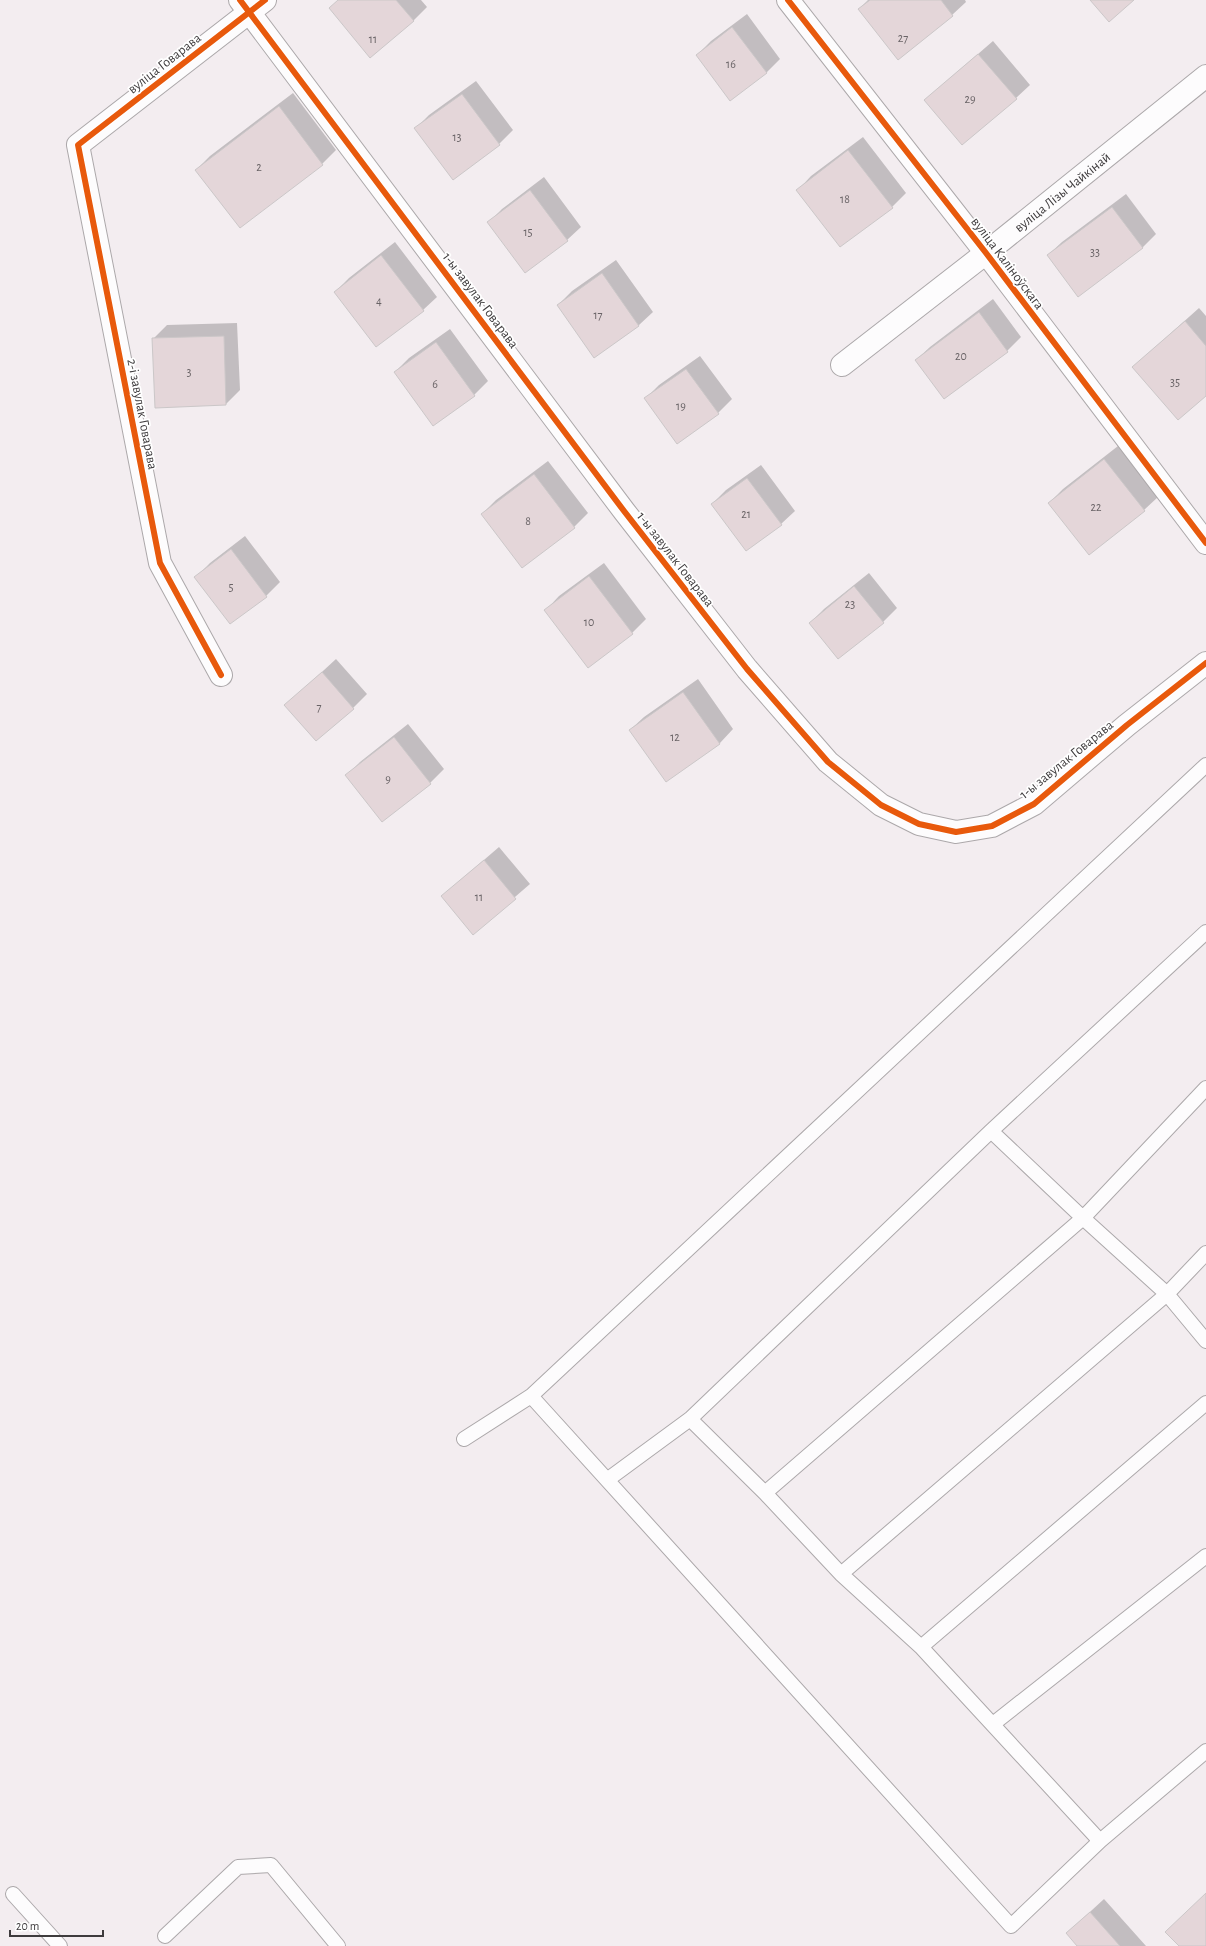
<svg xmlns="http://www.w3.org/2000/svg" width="1206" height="1946" font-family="'Alegreya Sans',sans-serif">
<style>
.shadow{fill:#0003}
.building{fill:#e4d6d9;stroke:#cbc7c8}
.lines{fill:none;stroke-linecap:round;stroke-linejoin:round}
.lane-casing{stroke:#aca8aa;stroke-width:16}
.street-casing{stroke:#aca8aa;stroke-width:24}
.lane{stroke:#fdfcfd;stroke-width:14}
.street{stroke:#fdfcfd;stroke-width:22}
.cycleway-casing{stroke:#fff;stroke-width:8}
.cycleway{stroke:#e8590c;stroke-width:6}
.labels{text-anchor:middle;stroke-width:3.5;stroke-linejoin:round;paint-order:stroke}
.number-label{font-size:12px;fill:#696366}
.street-label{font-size:14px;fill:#3e3b3d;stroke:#fff}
</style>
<rect width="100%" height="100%" fill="#f3edf0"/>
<path class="shadow" d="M 338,0 L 421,0 L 427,7 L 413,21 Z
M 868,0 L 965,0 L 966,2 L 952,15 L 898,58 L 859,9 Z
M 747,14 L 780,59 L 766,73 L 697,55 L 711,41 Z
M 993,41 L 1030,85 L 1016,98 L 925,100 Z
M 476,81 L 513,130 L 499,144 L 416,128 L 429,115 Z
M 293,93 L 336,150 L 322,164 L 240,227 L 196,170 L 210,156 Z
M 863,137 L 906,193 L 892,207 L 798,190 L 811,176 Z
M 544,177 L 581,227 L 567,240 L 489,222 L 502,209 Z
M 1126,194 L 1156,234 L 1142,248 L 1048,255 L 1062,242 Z
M 395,242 L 437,297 L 423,310 L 335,292 L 349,278 Z
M 616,260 L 653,312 L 639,325 L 594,357 L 558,305 L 572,291 Z
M 993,299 L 1021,337 L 1007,351 L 945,398 L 916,360 L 930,347 Z
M 1199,308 L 1206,316 L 1206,395 L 1133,367 Z
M 237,323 L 240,390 L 226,404 L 153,339 L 167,325 Z
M 450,329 L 488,381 L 474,395 L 395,372 L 409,358 Z
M 700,356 L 732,399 L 718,413 L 646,398 L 659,385 Z
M 1118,446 L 1158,497 L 1144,510 L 1049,503 L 1063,489 Z
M 548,461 L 588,513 L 574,527 L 482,514 L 496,500 Z
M 761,465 L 795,511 L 781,524 L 712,504 L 726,490 Z
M 245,536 L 280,582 L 266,596 L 196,577 L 210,563 Z
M 604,563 L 646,619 L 632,633 L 546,610 L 559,596 Z
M 869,573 L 897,608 L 883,622 L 810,623 L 824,609 Z
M 336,659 L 367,694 L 353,708 L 286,705 Z
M 698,679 L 733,729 L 720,743 L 666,781 L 630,730 L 644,717 Z
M 408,724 L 444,769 L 430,783 L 347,775 L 360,762 Z
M 499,847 L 530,884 L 473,933 L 442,896 Z
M 1104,1899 L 1146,1946 L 1078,1946 L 1067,1933 Z"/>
<path class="building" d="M 338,0 L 396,0 L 414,21 L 370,58 L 329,8 Z
M 870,0 L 941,0 L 953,16 L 898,60 L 858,9 Z
M 1090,0 L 1134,0 L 1109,22 Z
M 732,27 L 767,73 L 730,101 L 696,55 Z
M 978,54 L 1017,99 L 962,145 L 924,100 Z
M 462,94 L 500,145 L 453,180 L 414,128 Z
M 279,106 L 323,165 L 240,228 L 195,170 Z
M 848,150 L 893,208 L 840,247 L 796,190 Z
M 530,190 L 568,241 L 525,273 L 487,222 Z
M 1112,207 L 1143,248 L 1078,297 L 1047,255 Z
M 381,255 L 424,311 L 376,347 L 334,292 Z
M 602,273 L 639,326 L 594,358 L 557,305 Z
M 979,312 L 1008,352 L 944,399 L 915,360 Z
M 1185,321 L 1206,346 L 1206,396 L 1178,420 L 1132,367 Z
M 224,336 L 226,405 L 155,408 L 152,338 Z
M 436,342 L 475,396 L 433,426 L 394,372 Z
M 686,369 L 719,414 L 677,444 L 644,398 Z
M 1104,459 L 1145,511 L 1089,555 L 1048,503 Z
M 534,474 L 575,528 L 522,568 L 481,514 Z
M 747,478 L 782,525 L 746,551 L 711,504 Z
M 231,549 L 267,597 L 230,624 L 194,577 Z
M 589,576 L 633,634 L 588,668 L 544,610 Z
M 854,586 L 884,623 L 838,659 L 809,623 Z
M 322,672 L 354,709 L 316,741 L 284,705 Z
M 683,692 L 720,744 L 666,782 L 629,730 Z
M 394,737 L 431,784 L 382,822 L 345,775 Z
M 484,860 L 516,899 L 473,935 L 441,896 Z
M 1206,1893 L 1206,1946 L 1179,1946 L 1165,1932 Z
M 1090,1912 L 1120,1946 L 1077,1946 L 1066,1933 Z"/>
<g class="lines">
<defs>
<path id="lane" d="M 991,1131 L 1083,1218 L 1167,1294 L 1206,1341
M 531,1396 L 1011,1926 L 1100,1841
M 690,1419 L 765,1493 L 841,1574 L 921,1647 L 1100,1841 L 1206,1751
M 464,1439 L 531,1396 L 1206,765
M 607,1480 L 690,1419 L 991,1131 L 1206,932
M 765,1493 L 1083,1218 L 1206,1088
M 841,1574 L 1167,1294 L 1206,1253
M 921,1647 L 1206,1403
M 993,1724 L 1206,1556
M 13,1894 L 60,1946
M 165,1936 L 238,1867 L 271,1865 L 338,1946"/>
<g id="street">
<path d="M 240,0 L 624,511 L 747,669 L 828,762 L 881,805 L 919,824 L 956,832 L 992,826 L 1034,804 L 1127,725 L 1206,663"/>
<path d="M 788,0 L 986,253 L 1206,543"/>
<path id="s1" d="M 842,365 L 986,253 L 1206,76"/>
<path d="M 221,675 L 160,563 L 78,145 L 265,0"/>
</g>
</defs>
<use href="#lane" class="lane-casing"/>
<use href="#street" class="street-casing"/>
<use href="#lane" class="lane"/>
<use href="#street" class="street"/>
<defs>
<path id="cycleway" d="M 240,0 L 624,511 L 747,669 L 828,762 L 881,805 L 919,824 L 956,832 L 992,826 L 1034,804 L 1127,725 L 1206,663
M 788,0 L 986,253 L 1206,543
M 221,675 L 160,563 L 78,145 L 265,0"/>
</defs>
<use href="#cycleway" class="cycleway-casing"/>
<use href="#cycleway" class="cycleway"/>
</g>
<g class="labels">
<g class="number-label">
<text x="903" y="42">27</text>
<text x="373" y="43">11</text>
<text x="731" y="68">16</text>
<text x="970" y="103">29</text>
<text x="457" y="141">13</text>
<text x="259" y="171">2</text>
<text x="845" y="203">18</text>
<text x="528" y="236">15</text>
<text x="1095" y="256">33</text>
<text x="379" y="305">4</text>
<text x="598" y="319">17</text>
<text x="961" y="360">20</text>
<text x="189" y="376">3</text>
<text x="1175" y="386">35</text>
<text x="435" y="388">6</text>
<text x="681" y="410">19</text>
<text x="1096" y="511">22</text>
<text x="746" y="518">21</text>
<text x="528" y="525">8</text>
<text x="231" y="591">5</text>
<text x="850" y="608">23</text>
<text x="589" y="626">10</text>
<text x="319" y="711">7</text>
<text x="675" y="741">12</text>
<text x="388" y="783">9</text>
<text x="479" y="901">11</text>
</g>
<g class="street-label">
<text transform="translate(164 63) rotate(-38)" y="5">вуліца Говарава</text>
<text dy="5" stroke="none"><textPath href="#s1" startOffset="280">вуліца Лізы Чайкінай</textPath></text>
<text transform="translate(1008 263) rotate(53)" y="5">вуліца Каліноўскага</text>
<text transform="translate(481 300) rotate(53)" y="5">1-ы завулак Говарава</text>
<text transform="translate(143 414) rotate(79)" y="5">2-і завулак Говарава</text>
<text transform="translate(676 559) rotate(52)" y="5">1-ы завулак Говарава</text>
<text transform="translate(1066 759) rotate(-39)" y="5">1-ы завулак Говарава</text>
</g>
</g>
<path d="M10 1930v6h93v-6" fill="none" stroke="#3e3b3d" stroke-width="2"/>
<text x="16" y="1930" font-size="12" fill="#3e3b3d" stroke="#ffffff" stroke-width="3" paint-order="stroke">20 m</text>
</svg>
